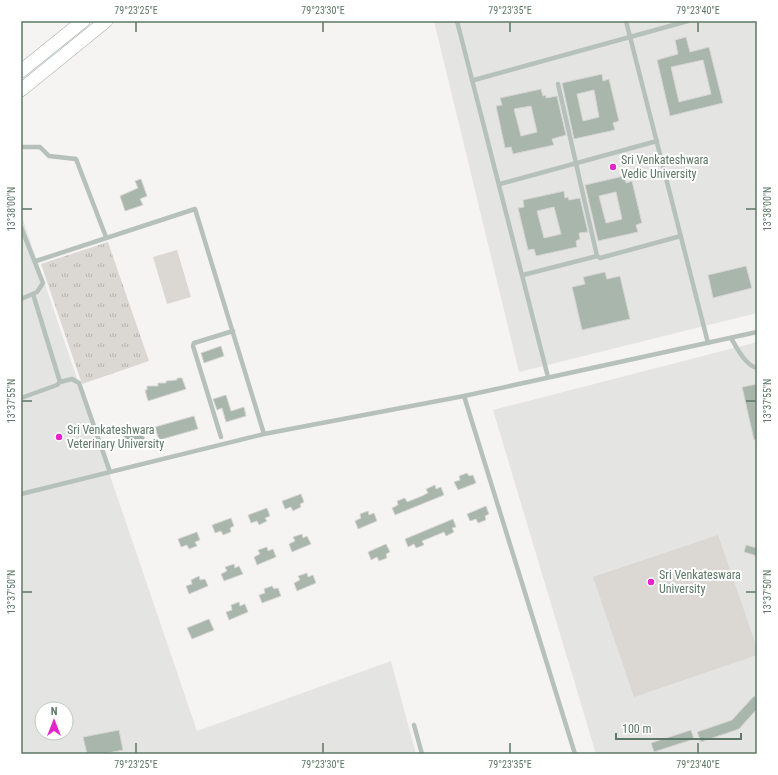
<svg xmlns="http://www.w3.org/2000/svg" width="778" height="775" font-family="'Roboto Condensed',sans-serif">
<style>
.built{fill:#e4e4e2;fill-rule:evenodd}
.grass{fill:url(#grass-tufts)}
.garden{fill:#dbd7d2}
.building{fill:#a8b6ac;stroke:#d8d5d5;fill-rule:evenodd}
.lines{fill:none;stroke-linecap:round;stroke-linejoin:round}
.secondary-casing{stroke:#aab6ae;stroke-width:14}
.lane{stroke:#b7c1bb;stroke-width:4.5}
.secondary{stroke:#fff;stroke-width:13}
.ticks{fill:none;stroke:#5d7866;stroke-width:1.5}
.poi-dot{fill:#e325ca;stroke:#fff;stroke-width:1.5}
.labels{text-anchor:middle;stroke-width:4;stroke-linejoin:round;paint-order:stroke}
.poi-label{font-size:12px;fill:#5d7866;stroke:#fff;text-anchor:start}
.neatline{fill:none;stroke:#5d7866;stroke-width:1.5}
.ticks-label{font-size:10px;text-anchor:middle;fill:#5d7866}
</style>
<defs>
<pattern id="grass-tufts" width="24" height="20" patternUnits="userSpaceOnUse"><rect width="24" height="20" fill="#dbd7d2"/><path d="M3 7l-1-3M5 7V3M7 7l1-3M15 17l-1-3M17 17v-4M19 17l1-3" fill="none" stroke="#b5b3ae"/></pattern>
</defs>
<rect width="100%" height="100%" fill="#f6f3f3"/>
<path class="built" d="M 434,21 L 757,21 L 757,313 L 519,372 Z
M 21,214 L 197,731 L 391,661 L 416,754 L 21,754 ZM 42,709 L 66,709 L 66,733 L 42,733 Z
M 757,342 L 757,754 L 596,754 L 493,410 Z"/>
<path class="grass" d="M 108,242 L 149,361 L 82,384 L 41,264 Z"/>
<path class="garden" d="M 177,250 L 191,297 L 167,304 L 153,257 Z
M 718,535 L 757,648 L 757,655 L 634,697 L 593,577 Z"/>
<path class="building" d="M 686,37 L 690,52 L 709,47 L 723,103 L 670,116 L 657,60 L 678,54 L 675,40 ZM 703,60 L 711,94 L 679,102 L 671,67 Z
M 602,74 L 603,81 L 609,79 L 619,121 L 613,123 L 615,130 L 574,139 L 562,83 ZM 594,90 L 599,117 L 583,121 L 577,94 Z
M 541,89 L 543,96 L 546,95 L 546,98 L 557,96 L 566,135 L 552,139 L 554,145 L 513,154 L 511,147 L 505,148 L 496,106 L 502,105 L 500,98 ZM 531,106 L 537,132 L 521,136 L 514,109 Z
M 624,176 L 626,183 L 632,181 L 642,223 L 636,225 L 638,232 L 598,241 L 585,185 ZM 616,192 L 622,219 L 606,223 L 599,196 Z
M 141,179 L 147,196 L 140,199 L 143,205 L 125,211 L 120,196 L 138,188 L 135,181 Z
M 564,191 L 565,198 L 568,197 L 569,200 L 580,198 L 588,232 L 579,233 L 580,239 L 576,241 L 577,247 L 536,256 L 534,249 L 528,250 L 518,208 L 524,207 L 523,200 ZM 554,207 L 561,234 L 544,238 L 537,211 Z
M 746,266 L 752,288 L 713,298 L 708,275 Z
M 605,272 L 607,279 L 620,276 L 630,319 L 582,330 L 572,287 L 585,284 L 583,277 Z
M 221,346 L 224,356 L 204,363 L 201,353 Z
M 177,378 L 182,378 L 186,389 L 148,401 L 145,390 L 147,390 L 147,386 L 158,386 L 158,383 L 166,383 L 166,381 L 177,380 Z
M 757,384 L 757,440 L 754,440 L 742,387 Z
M 226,395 L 231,411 L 244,407 L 246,416 L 226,422 L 222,408 L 217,410 L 213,399 Z
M 194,416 L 198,429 L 159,440 L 155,427 Z
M 142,430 L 145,440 L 126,446 L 123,436 Z
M 467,473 L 469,476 L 473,475 L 476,483 L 458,490 L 454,482 L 460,480 L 459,476 Z
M 435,485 L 436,489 L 441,487 L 444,495 L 395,515 L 392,508 L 398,505 L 397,501 L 405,498 L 407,502 L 422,496 L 428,493 L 426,489 Z
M 301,494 L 304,502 L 300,504 L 301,507 L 293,511 L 291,507 L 285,509 L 282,501 Z
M 486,506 L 489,514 L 485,516 L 486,520 L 478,523 L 476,519 L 470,521 L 467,514 Z
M 267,508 L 270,516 L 265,518 L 267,521 L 259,525 L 257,521 L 251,523 L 248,515 Z
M 368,511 L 369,515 L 374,513 L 377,521 L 358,529 L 355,521 L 361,518 L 360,514 Z
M 231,518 L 234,526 L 230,528 L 231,532 L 223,535 L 221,531 L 215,533 L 212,525 Z
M 453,519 L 456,527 L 452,528 L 454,532 L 446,536 L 444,532 L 427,539 L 422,541 L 424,545 L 416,548 L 414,544 L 408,547 L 405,539 Z
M 197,532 L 200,540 L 195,542 L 197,546 L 189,549 L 187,545 L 181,547 L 178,539 Z
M 302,534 L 303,538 L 307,536 L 311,544 L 292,552 L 289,544 L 295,541 L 293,537 Z
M 386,544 L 390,552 L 386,554 L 387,558 L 379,561 L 377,557 L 371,560 L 368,552 Z
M 746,545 L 757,548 L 757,556 L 744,552 Z
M 267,547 L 268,551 L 273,549 L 276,557 L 257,565 L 254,557 L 260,554 L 258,550 Z
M 234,564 L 235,568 L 239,566 L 243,574 L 224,581 L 221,574 L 227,571 L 225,567 Z
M 307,573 L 308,577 L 313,575 L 316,583 L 297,591 L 294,583 L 300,580 L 298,576 Z
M 199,576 L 200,580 L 205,579 L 208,586 L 189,594 L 186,586 L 192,584 L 191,580 Z
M 272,586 L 274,589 L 278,588 L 281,596 L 262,603 L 259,595 L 265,593 L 264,589 Z
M 239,602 L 240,606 L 245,604 L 248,612 L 229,620 L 226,612 L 232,610 L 231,605 Z
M 209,619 L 214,630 L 192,639 L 187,628 Z
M 754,696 L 757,699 L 757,709 L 739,729 L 701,742 L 697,732 L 732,720 Z
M 119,730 L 123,750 L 103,754 L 87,754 L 83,737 Z
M 691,730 L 694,739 L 654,752 L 651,743 Z"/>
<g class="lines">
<defs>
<path id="secondary" d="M 21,71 L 83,21
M 21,90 L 106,21"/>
</defs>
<use href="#secondary" class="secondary-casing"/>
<path class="lane" d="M 457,21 L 548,377
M 626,21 L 708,343
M 474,80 L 688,21
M 558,84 L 597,256 L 600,258 L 681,236
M 21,147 L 40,147 L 49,156 L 76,159 L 106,237
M 500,184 L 657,141
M 21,227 L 43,283 L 37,292 L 21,299
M 36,261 L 195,209 L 264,434
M 523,275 L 597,256
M 731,338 C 737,348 745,365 757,368
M 60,382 L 72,379 L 79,383 L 110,472
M 464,396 L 575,754
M 21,398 L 57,385 L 60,382 L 33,294
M 221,437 L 193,346 L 194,343 L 233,331
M 21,494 L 264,434 L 464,396 L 757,332
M 414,725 L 422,754"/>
<use href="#secondary" class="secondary"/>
</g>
<path class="ticks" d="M 136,22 L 136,32M 323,22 L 323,32M 510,22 L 510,32M 698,22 L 698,32M 22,209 L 32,209M 746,209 L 756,209M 22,401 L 32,401M 746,401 L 756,401M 22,592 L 32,592M 746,592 L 756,592M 136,743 L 136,753M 323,743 L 323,753M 510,743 L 510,753M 698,743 L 698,753"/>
<g class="poi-dot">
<circle cx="613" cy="167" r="4"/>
<circle cx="59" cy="437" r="4"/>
<circle cx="651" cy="582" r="4"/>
</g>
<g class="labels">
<g class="poi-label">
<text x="621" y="164">Sri Venkateshwara<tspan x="621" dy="14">Vedic University</tspan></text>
<text x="67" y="434">Sri Venkateshwara<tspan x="67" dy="14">Veterinary University</tspan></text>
<text x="659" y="579">Sri Venkateswara<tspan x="659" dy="14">University</tspan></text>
</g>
</g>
<rect width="778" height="775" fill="none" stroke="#ffffff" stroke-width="44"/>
<g transform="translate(54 721)"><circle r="19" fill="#ffffff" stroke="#bec9c2"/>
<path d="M0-3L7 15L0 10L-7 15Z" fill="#e325ca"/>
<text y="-6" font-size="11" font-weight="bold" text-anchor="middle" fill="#5d7866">N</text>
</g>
<path d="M616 733v6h125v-6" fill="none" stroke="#5d7866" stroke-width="2"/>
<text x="622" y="733" font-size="12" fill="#5d7866" stroke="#ffffff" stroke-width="3" paint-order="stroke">100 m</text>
<rect x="22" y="22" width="734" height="731" class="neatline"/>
<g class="ticks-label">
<text x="136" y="14">79°23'25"E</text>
<text x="323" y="14">79°23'30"E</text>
<text x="510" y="14">79°23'35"E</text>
<text x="698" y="14">79°23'40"E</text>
<text transform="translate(11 209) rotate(-90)" y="4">13°38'00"N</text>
<text transform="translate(767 209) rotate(-90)" y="4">13°38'00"N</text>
<text transform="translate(11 401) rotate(-90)" y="4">13°37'55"N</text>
<text transform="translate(767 401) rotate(-90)" y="4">13°37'55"N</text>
<text transform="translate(11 592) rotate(-90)" y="4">13°37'50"N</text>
<text transform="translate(767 592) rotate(-90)" y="4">13°37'50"N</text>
<text x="136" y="768">79°23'25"E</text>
<text x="323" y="768">79°23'30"E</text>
<text x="510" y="768">79°23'35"E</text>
<text x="698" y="768">79°23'40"E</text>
</g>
</svg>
